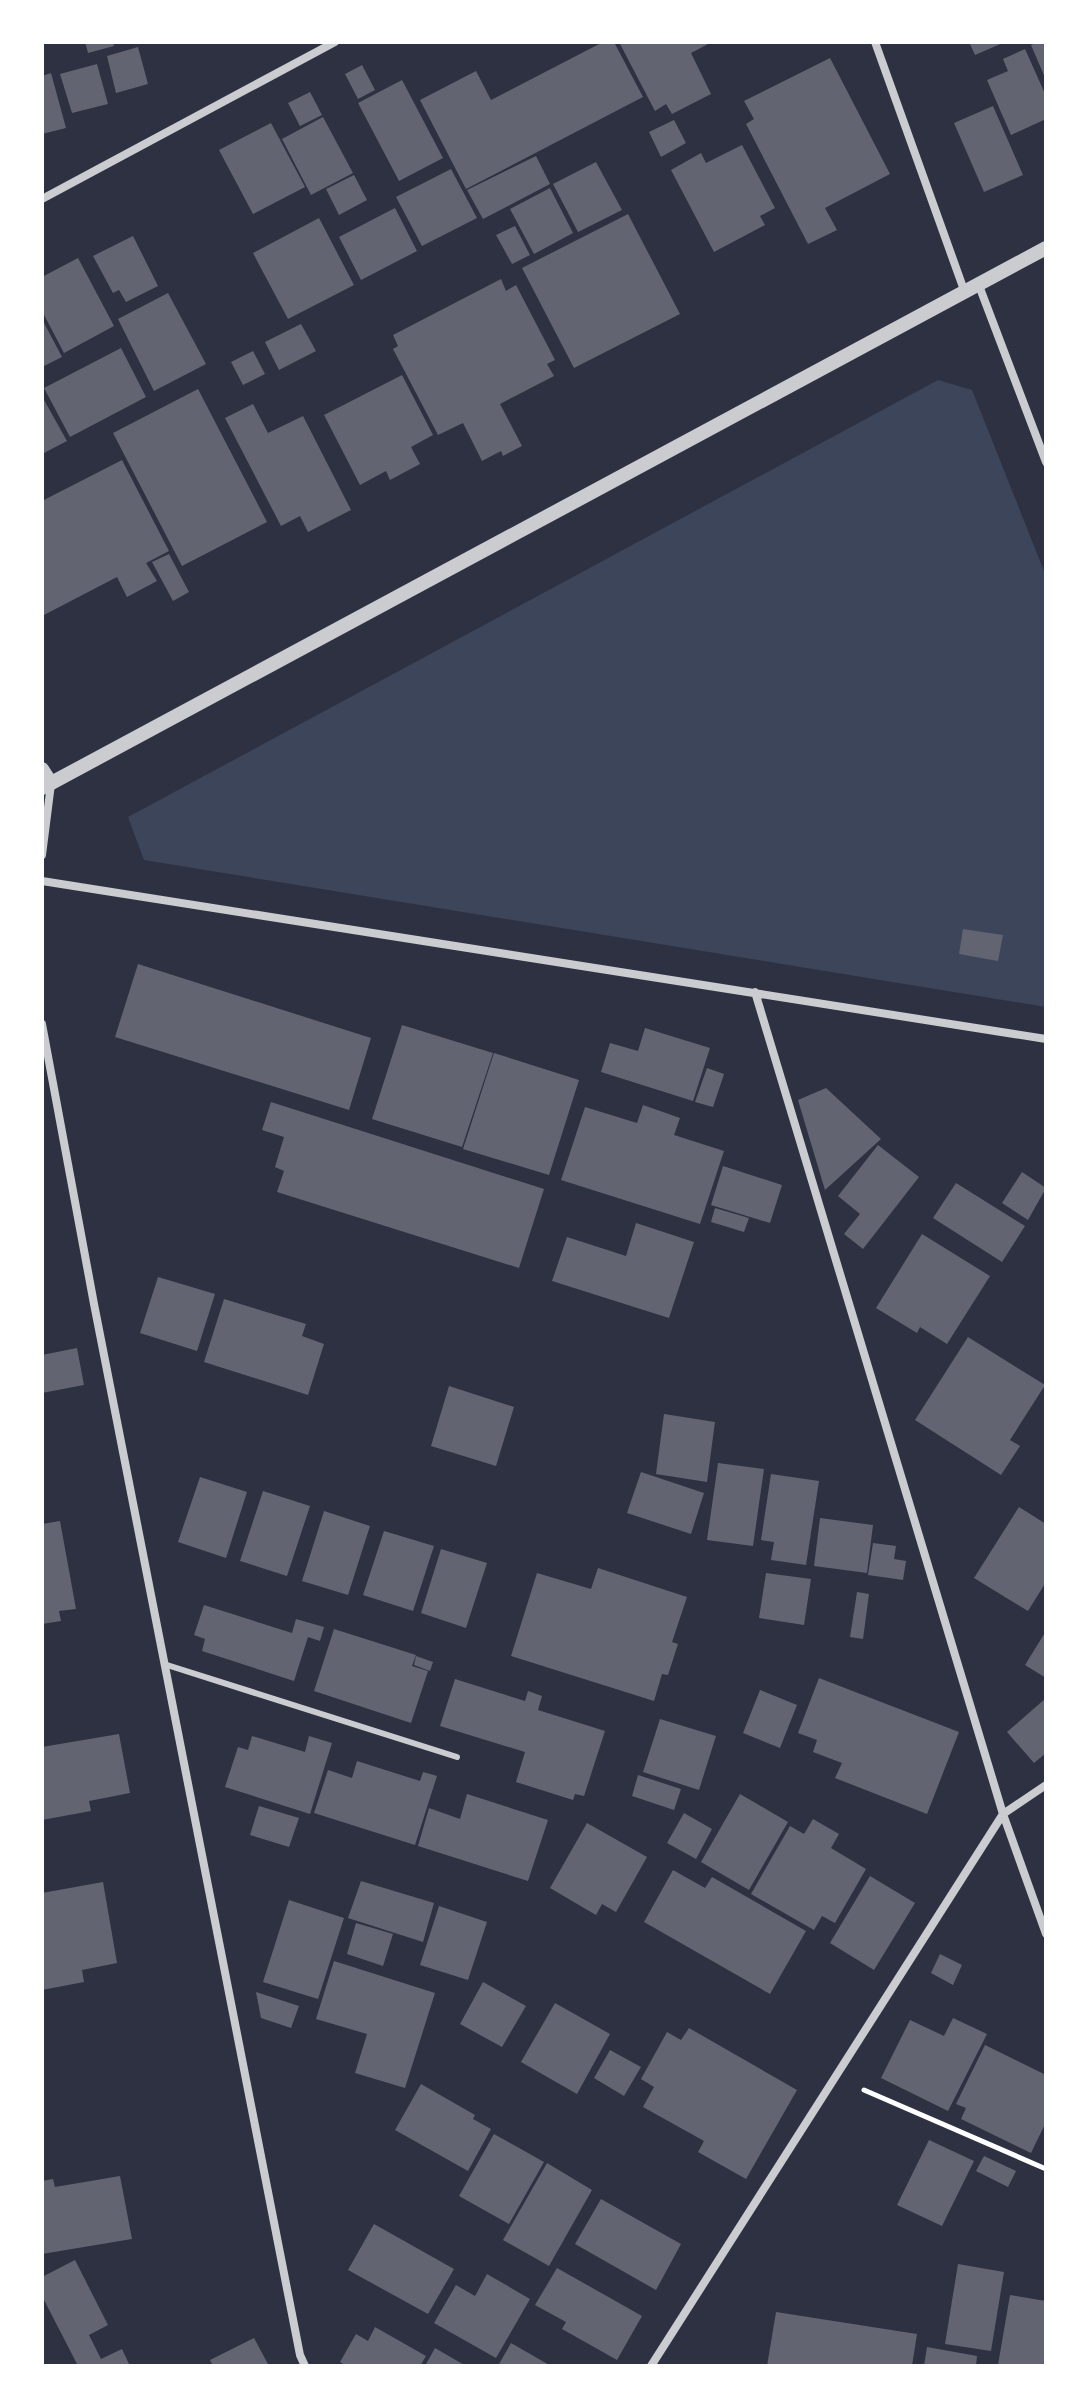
<svg xmlns="http://www.w3.org/2000/svg" width="1088" height="2408" font-family="'Source Sans 3',sans-serif">
<style>
.green{fill:#3c4559}
.building{fill:#626471}
.lines{fill:none;stroke-linecap:round;stroke-linejoin:round}
.path{stroke:#fff;stroke-width:5}
.service{stroke:#caccd0;stroke-width:6}
.minor{stroke:#caccd0;stroke-width:8}
.tertiary{stroke:#caccd0;stroke-width:14}
</style>
<rect width="100%" height="100%" fill="#2d3142"/>
<path class="green" d="M 938,380 L 972,390 L 1046,576 L 1046,1007 L 144,860 L 128,817 Z"/>
<path class="building" d="M 85,42 L 113,42 L 114,46 L 88,53 Z
M 603,42 L 614,42 L 643,97 L 466,189 L 420,100 L 476,71 L 491,100 Z
M 619,42 L 712,42 L 691,53 L 711,94 L 672,114 L 666,104 L 655,111 Z
M 969,42 L 1005,42 L 975,55 Z
M 1038,42 L 1046,42 L 1046,80 L 1031,45 Z
M 138,47 L 148,84 L 116,93 L 107,56 Z
M 1025,49 L 1046,96 L 1046,119 L 1011,135 L 987,80 L 1008,71 L 1003,59 Z
M 830,58 L 890,174 L 825,208 L 837,230 L 808,244 L 746,124 L 754,119 L 744,101 Z
M 97,64 L 108,104 L 72,113 L 60,74 Z
M 362,65 L 375,90 L 358,99 L 345,74 Z
M 51,73 L 66,128 L 42,134 L 42,76 Z
M 402,80 L 443,158 L 399,181 L 358,103 Z
M 310,92 L 322,115 L 300,126 L 288,103 Z
M 993,106 L 1023,175 L 984,192 L 954,123 Z
M 323,117 L 353,173 L 311,195 L 282,139 Z
M 674,120 L 686,143 L 661,157 L 649,132 Z
M 271,123 L 305,187 L 253,214 L 219,150 Z
M 742,145 L 775,208 L 760,216 L 765,225 L 714,252 L 671,170 L 701,153 L 706,163 Z
M 536,156 L 550,184 L 483,219 L 467,190 Z
M 596,162 L 622,210 L 578,232 L 553,184 Z
M 451,169 L 477,218 L 422,246 L 396,197 Z
M 354,175 L 367,200 L 339,215 L 326,189 Z
M 550,188 L 573,233 L 534,254 L 510,209 Z
M 395,208 L 417,251 L 361,280 L 339,237 Z
M 628,214 L 680,314 L 574,368 L 522,268 Z
M 319,218 L 354,285 L 288,319 L 253,253 Z
M 515,226 L 530,255 L 512,264 L 496,235 Z
M 133,236 L 158,286 L 126,302 L 119,290 L 113,293 L 93,256 Z
M 78,258 L 114,326 L 64,353 L 42,311 L 42,277 Z
M 501,279 L 506,291 L 516,285 L 555,360 L 547,364 L 554,376 L 500,404 L 522,446 L 503,456 L 501,451 L 482,461 L 463,423 L 438,435 L 393,349 L 398,346 L 393,335 Z
M 168,293 L 206,364 L 154,391 L 118,319 Z
M 42,319 L 62,357 L 42,367 Z
M 301,324 L 316,351 L 279,370 L 265,342 Z
M 121,348 L 146,397 L 70,437 L 44,388 Z
M 253,351 L 265,374 L 243,385 L 231,362 Z
M 402,375 L 433,435 L 411,447 L 420,464 L 390,480 L 386,471 L 360,485 L 324,415 Z
M 198,389 L 267,522 L 182,566 L 113,433 Z
M 44,400 L 67,441 L 42,454 L 42,401 Z
M 253,404 L 268,433 L 303,416 L 351,510 L 308,532 L 300,516 L 281,526 L 225,418 Z
M 122,460 L 169,551 L 146,563 L 157,581 L 127,597 L 117,577 L 42,616 L 42,501 Z
M 169,554 L 189,592 L 173,601 L 152,562 Z
M 963,929 L 1003,935 L 998,961 L 959,954 Z
M 138,964 L 371,1038 L 349,1110 L 115,1037 Z
M 402,1025 L 493,1053 L 462,1147 L 372,1119 Z
M 645,1028 L 710,1048 L 693,1101 L 601,1072 L 610,1043 L 638,1051 Z
M 494,1053 L 579,1080 L 549,1175 L 463,1149 Z
M 707,1068 L 724,1074 L 713,1107 L 695,1102 Z
M 826,1088 L 881,1139 L 825,1190 L 798,1100 Z
M 271,1102 L 544,1189 L 519,1268 L 277,1192 L 284,1171 L 275,1167 L 284,1137 L 262,1130 Z
M 643,1105 L 680,1118 L 674,1135 L 724,1151 L 700,1224 L 561,1180 L 585,1107 L 637,1123 Z
M 878,1145 L 919,1177 L 863,1249 L 844,1234 L 860,1214 L 838,1196 Z
M 723,1166 L 782,1185 L 770,1223 L 711,1205 Z
M 1022,1172 L 1046,1188 L 1028,1220 L 1002,1203 Z
M 956,1183 L 1025,1226 L 1002,1262 L 933,1218 Z
M 715,1208 L 749,1218 L 744,1232 L 711,1222 Z
M 636,1223 L 694,1242 L 669,1318 L 552,1281 L 567,1237 L 626,1256 Z
M 922,1234 L 990,1276 L 947,1344 L 920,1327 L 917,1333 L 876,1308 Z
M 158,1277 L 215,1294 L 197,1351 L 140,1333 Z
M 224,1299 L 306,1324 L 302,1336 L 324,1344 L 308,1395 L 204,1362 Z
M 968,1337 L 1045,1385 L 1010,1440 L 1020,1446 L 1001,1475 L 915,1420 Z
M 77,1348 L 84,1385 L 42,1393 L 42,1355 Z
M 449,1386 L 514,1407 L 496,1466 L 431,1446 Z
M 664,1414 L 715,1422 L 707,1482 L 656,1474 Z
M 718,1463 L 764,1469 L 753,1546 L 707,1540 Z
M 641,1472 L 704,1493 L 691,1534 L 627,1513 Z
M 771,1474 L 819,1481 L 806,1565 L 771,1560 L 774,1542 L 761,1540 Z
M 200,1477 L 247,1492 L 226,1558 L 178,1542 Z
M 263,1491 L 310,1506 L 287,1576 L 240,1561 Z
M 1019,1507 L 1046,1524 L 1046,1582 L 1028,1611 L 974,1578 Z
M 324,1511 L 370,1526 L 348,1595 L 302,1581 Z
M 820,1518 L 873,1525 L 867,1573 L 814,1566 Z
M 60,1521 L 76,1609 L 59,1611 L 61,1621 L 42,1624 L 42,1524 Z
M 384,1531 L 434,1546 L 413,1611 L 363,1595 Z
M 873,1543 L 896,1546 L 894,1559 L 906,1561 L 903,1580 L 868,1575 Z
M 441,1549 L 487,1563 L 466,1628 L 421,1613 Z
M 598,1568 L 687,1597 L 672,1642 L 678,1644 L 668,1675 L 662,1674 L 654,1701 L 511,1656 L 537,1573 L 591,1589 Z
M 766,1573 L 811,1579 L 804,1625 L 759,1618 Z
M 857,1592 L 869,1594 L 863,1639 L 850,1637 Z
M 204,1605 L 292,1633 L 296,1619 L 324,1627 L 320,1641 L 308,1637 L 294,1681 L 202,1651 L 205,1639 L 194,1635 Z
M 334,1629 L 416,1655 L 412,1666 L 428,1671 L 411,1723 L 314,1691 Z
M 1046,1631 L 1046,1678 L 1025,1665 Z
M 416,1656 L 433,1662 L 430,1671 L 414,1665 Z
M 819,1678 L 959,1732 L 927,1814 L 835,1778 L 842,1763 L 813,1752 L 817,1740 L 798,1733 Z
M 455,1679 L 525,1701 L 528,1691 L 542,1696 L 538,1710 L 605,1731 L 584,1796 L 575,1794 L 573,1800 L 516,1782 L 525,1752 L 440,1726 Z
M 760,1690 L 797,1705 L 780,1748 L 743,1733 Z
M 1046,1698 L 1046,1753 L 1034,1763 L 1007,1732 Z
M 660,1719 L 716,1736 L 699,1790 L 643,1772 Z
M 119,1734 L 130,1793 L 89,1801 L 91,1811 L 42,1820 L 42,1747 Z
M 252,1736 L 305,1752 L 309,1736 L 332,1743 L 310,1814 L 225,1787 L 238,1747 L 248,1750 Z
M 357,1761 L 420,1781 L 423,1772 L 437,1776 L 415,1845 L 314,1813 L 328,1770 L 352,1778 Z
M 638,1775 L 681,1789 L 674,1810 L 632,1796 Z
M 467,1794 L 548,1820 L 528,1881 L 418,1846 L 429,1808 L 460,1819 Z
M 740,1794 L 788,1822 L 749,1890 L 701,1862 Z
M 259,1806 L 299,1818 L 289,1847 L 250,1835 Z
M 684,1813 L 712,1829 L 696,1859 L 667,1843 Z
M 813,1819 L 839,1834 L 831,1848 L 866,1869 L 835,1923 L 822,1916 L 814,1930 L 751,1894 L 790,1826 L 804,1834 Z
M 587,1823 L 647,1857 L 616,1912 L 602,1904 L 596,1915 L 550,1888 Z
M 673,1870 L 705,1888 L 712,1877 L 806,1931 L 770,1994 L 644,1922 Z
M 870,1876 L 915,1903 L 874,1970 L 830,1943 Z
M 361,1881 L 434,1903 L 423,1942 L 348,1918 Z
M 103,1882 L 117,1963 L 82,1970 L 84,1982 L 42,1990 L 42,1893 Z
M 289,1900 L 344,1918 L 318,1999 L 263,1982 Z
M 439,1906 L 487,1922 L 468,1980 L 420,1965 Z
M 356,1923 L 393,1934 L 383,1966 L 347,1954 Z
M 940,1954 L 962,1965 L 953,1985 L 931,1973 Z
M 334,1961 L 435,1993 L 405,2088 L 355,2073 L 367,2034 L 316,2019 Z
M 483,1982 L 526,2006 L 502,2047 L 460,2024 Z
M 256,1992 L 299,2006 L 291,2028 L 261,2018 Z
M 555,2003 L 610,2034 L 577,2094 L 521,2062 Z
M 953,2018 L 987,2034 L 948,2111 L 881,2078 L 910,2020 L 944,2036 Z
M 689,2028 L 797,2090 L 746,2179 L 698,2152 L 704,2141 L 643,2107 L 654,2087 L 641,2079 L 667,2032 L 681,2040 Z
M 985,2045 L 1046,2075 L 1046,2122 L 1031,2153 L 961,2119 L 966,2108 L 956,2104 Z
M 610,2050 L 641,2067 L 624,2096 L 594,2078 Z
M 421,2084 L 475,2115 L 473,2119 L 491,2129 L 468,2171 L 395,2130 Z
M 494,2134 L 544,2162 L 509,2224 L 459,2196 Z
M 929,2140 L 974,2161 L 942,2226 L 897,2205 Z
M 984,2156 L 1016,2171 L 1008,2187 L 976,2171 Z
M 547,2163 L 592,2190 L 549,2266 L 503,2240 Z
M 120,2176 L 132,2239 L 42,2254 L 42,2181 L 53,2179 L 55,2187 Z
M 601,2199 L 681,2244 L 656,2290 L 575,2244 Z
M 374,2224 L 454,2269 L 428,2314 L 348,2270 Z
M 75,2260 L 108,2325 L 89,2335 L 101,2359 L 122,2349 L 130,2366 L 78,2366 L 42,2296 L 42,2277 Z
M 958,2264 L 1004,2272 L 991,2351 L 945,2344 Z
M 557,2268 L 642,2316 L 617,2360 L 562,2329 L 566,2322 L 535,2305 Z
M 487,2274 L 530,2299 L 496,2358 L 434,2323 L 456,2285 L 475,2296 Z
M 1010,2295 L 1046,2301 L 1046,2366 L 998,2365 Z
M 776,2312 L 917,2334 L 912,2366 L 767,2366 Z
M 375,2327 L 426,2356 L 420,2366 L 346,2366 L 340,2362 L 356,2334 L 368,2341 Z
M 254,2338 L 269,2366 L 213,2366 L 210,2360 Z
M 511,2343 L 551,2366 L 498,2366 Z
M 927,2347 L 977,2356 L 976,2366 L 924,2366 Z
M 435,2348 L 466,2366 L 425,2366 Z"/>
<g class="lines">
<path class="path" d="M 864,2090 L 1046,2169"/>
<path class="service" d="M 167,1665 L 457,1757"/>
<path class="minor" d="M 875,42 L 964,290
M 42,199 L 335,42
M 978,283 L 1046,462
M 42,855 L 51,784
M 42,881 L 1046,1039
M 755,992 L 1003,1814 L 1046,1934
M 42,1024 L 94,1304 L 300,2355 L 305,2366
M 651,2366 L 1003,1814 L 1046,1785"/>
<path class="tertiary" d="M 42,769 L 51,783
M 42,788 L 1046,248"/>
</g>
<rect width="1088" height="2408" fill="none" stroke="#ffffff" stroke-width="88"/>
</svg>
